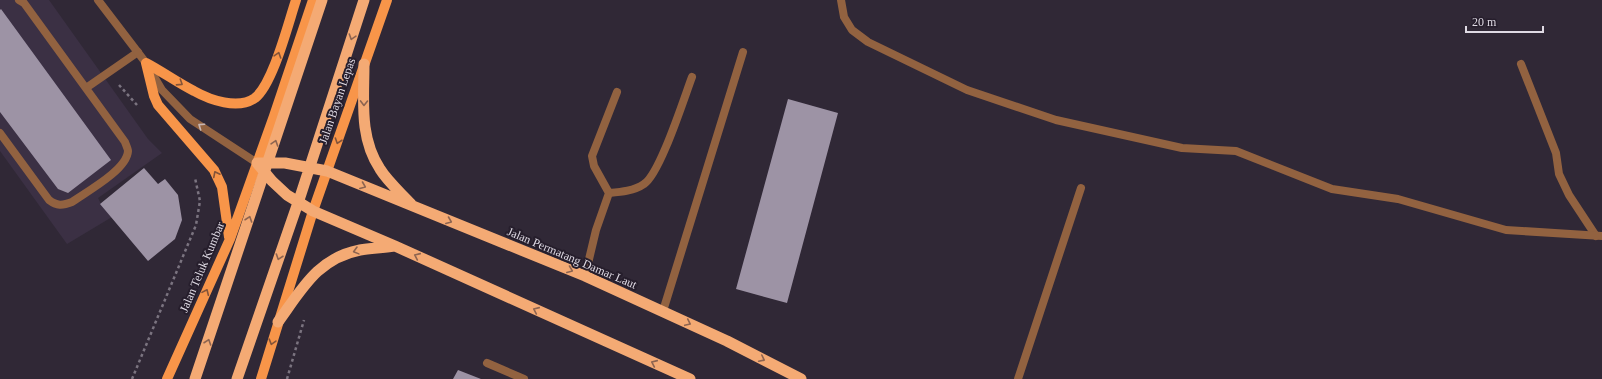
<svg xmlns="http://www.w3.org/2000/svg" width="1602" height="379" font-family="Georgia,serif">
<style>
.built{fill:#3b3044}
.building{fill:#9d93a5}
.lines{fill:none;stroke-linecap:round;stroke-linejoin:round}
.path{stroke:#7b7480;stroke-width:2.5;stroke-dasharray:3 3;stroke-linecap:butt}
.service{stroke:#926240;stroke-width:8}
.minor{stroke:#926240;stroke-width:8}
.primary{stroke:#f89549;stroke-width:10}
.trunk{stroke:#f4aa74;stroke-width:11}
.oneway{stroke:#8d6450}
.oneway2{stroke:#845439}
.oneway3{stroke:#c8b6b3}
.labels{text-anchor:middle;stroke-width:4;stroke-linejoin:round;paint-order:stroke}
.street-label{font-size:12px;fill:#dfdae4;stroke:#261e2c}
</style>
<rect width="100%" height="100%" fill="#302836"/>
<path class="built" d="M 0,0 L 49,0 L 148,139 L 162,153 L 98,198 L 101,204 L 112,217 L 67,244 L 0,151 Z"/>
<path class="building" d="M 1,9 L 111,160 L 68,193 L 58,189 L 0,112 L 0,10 Z
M 788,99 L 838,113 L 787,303 L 736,289 Z
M 144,168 L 158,184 L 165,179 L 178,195 L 182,220 L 175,239 L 148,261 L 100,204 Z
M 458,370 L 481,379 L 453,379 Z"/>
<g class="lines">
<path class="path" d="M 119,85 L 137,105
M 132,379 L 196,225 L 200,201 L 195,178
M 287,379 L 304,320"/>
<path class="service" d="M 1521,64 L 1556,153 L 1559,174 L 1569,195 L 1596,236
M 86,88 L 138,52
M 0,133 L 49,200 C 57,206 62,206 72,202 C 86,192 127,170 128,151 C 128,149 126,145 125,142 L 24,3 L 19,0
M 609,193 C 621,192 634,191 644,184 C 660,174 684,98 692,77
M 585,276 L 596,230 L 609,193 L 594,166 L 592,156 L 617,92
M 663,311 L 743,52
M 1018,379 L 1081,188"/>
<path class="minor" d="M 98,0 L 146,63 L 162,90 L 190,119 L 257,163
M 841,0 L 844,17 L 852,30 L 868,42 L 967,90 L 1056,120 L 1182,148 L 1236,151 L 1332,189 L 1398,199 L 1506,230 L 1602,236
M 487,363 L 524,379"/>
<path class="primary" d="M 146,63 C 163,72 178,83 194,91 C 210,100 238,110 255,98 C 273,84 288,24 296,0
M 146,63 L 154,96 L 158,105 L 214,170 L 222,187 L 229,237
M 167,379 L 230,239 L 274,116 L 313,0
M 261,379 L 313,211 L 387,0"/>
<path class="trunk" d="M 364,64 C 364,101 359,137 380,169 C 388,182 401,193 411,204
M 257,163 L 285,163 L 327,171 L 585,276 L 727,341 L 801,379
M 257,163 L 272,181 L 287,195 L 313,211 L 395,246 L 690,379
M 278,322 C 302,289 318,258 360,250 C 371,248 383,248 394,246
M 195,379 L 322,0
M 237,379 L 301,194 L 364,0"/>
</g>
<defs><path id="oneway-chevron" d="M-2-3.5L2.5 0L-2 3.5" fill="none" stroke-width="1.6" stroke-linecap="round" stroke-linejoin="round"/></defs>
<g class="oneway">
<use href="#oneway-chevron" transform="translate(352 37) rotate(108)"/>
<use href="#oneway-chevron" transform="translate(364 103) rotate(91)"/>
<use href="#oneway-chevron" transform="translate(275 143) rotate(-72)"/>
<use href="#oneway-chevron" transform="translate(363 186) rotate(22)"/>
<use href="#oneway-chevron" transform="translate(249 219) rotate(-71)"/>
<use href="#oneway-chevron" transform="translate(449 221) rotate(22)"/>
<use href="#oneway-chevron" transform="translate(356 251) rotate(165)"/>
<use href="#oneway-chevron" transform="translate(417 256) rotate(-156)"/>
<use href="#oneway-chevron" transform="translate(279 257) rotate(109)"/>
<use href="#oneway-chevron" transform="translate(570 270) rotate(22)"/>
<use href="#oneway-chevron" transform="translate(536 310) rotate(-156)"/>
<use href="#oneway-chevron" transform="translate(688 323) rotate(25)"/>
<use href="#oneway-chevron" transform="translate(208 342) rotate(-71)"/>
<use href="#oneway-chevron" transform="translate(762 359) rotate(27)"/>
<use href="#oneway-chevron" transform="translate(654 363) rotate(-156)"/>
</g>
<g class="oneway2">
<use href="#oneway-chevron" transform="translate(278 55) rotate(-72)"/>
<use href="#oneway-chevron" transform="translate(180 83) rotate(33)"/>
<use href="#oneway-chevron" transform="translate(338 141) rotate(109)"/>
<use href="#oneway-chevron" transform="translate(216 174) rotate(-117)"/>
<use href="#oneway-chevron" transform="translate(206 292) rotate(-66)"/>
<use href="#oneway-chevron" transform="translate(272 342) rotate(106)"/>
</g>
<use class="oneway3" href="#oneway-chevron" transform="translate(201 126) rotate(-146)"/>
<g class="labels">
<g class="street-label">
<text transform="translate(337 101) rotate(-71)" y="4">Jalan Bayan Lepas</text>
<text transform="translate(572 258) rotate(23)" y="4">Jalan Permatang Damar Laut</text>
<text transform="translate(202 267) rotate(-67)" y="4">Jalan Teluk Kumbar</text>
</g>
</g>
<path d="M1466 26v6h77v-6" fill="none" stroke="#dfdae4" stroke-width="2"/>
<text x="1472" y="26" font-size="12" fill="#dfdae4" stroke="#261e2c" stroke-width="3" paint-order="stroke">20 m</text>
</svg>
